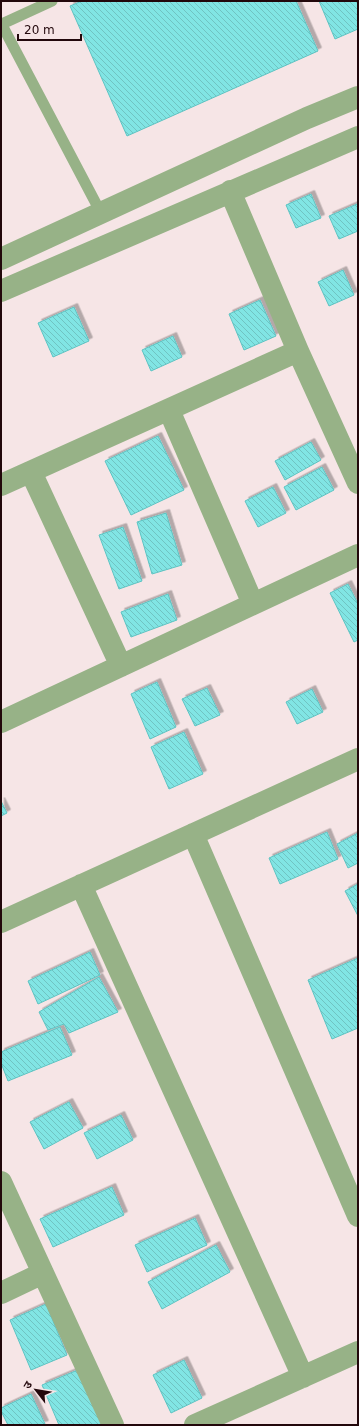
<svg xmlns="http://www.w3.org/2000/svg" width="359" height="1426" font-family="'DejaVu Sans','Noto Sans Devanagari',sans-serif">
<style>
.building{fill:url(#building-back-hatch);stroke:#5ec3c2;filter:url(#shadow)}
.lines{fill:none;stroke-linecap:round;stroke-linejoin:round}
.lane{stroke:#97b287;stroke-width:11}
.street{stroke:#97b287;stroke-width:22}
</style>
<defs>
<pattern id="building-back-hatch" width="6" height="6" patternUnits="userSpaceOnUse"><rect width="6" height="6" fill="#81e5e4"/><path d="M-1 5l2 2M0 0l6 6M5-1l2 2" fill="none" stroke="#6fc3c2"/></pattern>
<filter id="shadow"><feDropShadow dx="3.5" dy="-3.5" stdDeviation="0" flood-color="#0004"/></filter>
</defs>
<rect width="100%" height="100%" fill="#f6e5e6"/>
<path class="building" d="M 82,1 L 296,1 L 318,51 L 127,136 L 70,6 Z
M 319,1 L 358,1 L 358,29 L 335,39 Z
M 311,194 L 321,218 L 296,228 L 286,205 Z
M 357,204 L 358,207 L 358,231 L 339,239 L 329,216 Z
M 343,270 L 354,295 L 329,306 L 318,282 Z
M 260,300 L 276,336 L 244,350 L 229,314 Z
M 74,307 L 89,341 L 53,357 L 38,323 Z
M 173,336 L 182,357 L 151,371 L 142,350 Z
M 158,436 L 184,490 L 131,515 L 105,461 Z
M 311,442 L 321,460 L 285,480 L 275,461 Z
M 322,467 L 334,490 L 296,510 L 284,487 Z
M 273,487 L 286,513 L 258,527 L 245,501 Z
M 166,513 L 182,565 L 152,574 L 137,522 Z
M 123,527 L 142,581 L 119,589 L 99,535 Z
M 348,584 L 358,604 L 358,640 L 354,642 L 330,593 Z
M 168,594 L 177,620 L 131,637 L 121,612 Z
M 157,682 L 176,727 L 150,739 L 131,694 Z
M 207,688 L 220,715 L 195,726 L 182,699 Z
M 312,689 L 323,712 L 297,724 L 286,702 Z
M 184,732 L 203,774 L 169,789 L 151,747 Z
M 1,801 L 7,813 L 1,816 Z
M 327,832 L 338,859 L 280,884 L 269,858 Z
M 358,833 L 358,863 L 348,868 L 337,844 Z
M 358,884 L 358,916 L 345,891 Z
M 90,952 L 100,975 L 38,1004 L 28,981 Z
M 358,958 L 358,1028 L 332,1039 L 308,980 Z
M 99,977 L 118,1012 L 69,1033 L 64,1024 L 48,1030 L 39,1012 Z
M 60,1027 L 72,1055 L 8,1081 L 1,1063 L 1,1052 Z
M 69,1102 L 83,1128 L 44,1149 L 30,1122 Z
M 121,1115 L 133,1140 L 97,1159 L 84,1133 Z
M 112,1187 L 124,1215 L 53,1247 L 40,1219 Z
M 195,1218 L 207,1245 L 147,1272 L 135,1245 Z
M 216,1245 L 230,1272 L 162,1309 L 148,1282 Z
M 46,1304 L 67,1355 L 31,1370 L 10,1320 Z
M 184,1360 L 202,1398 L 171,1413 L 153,1375 Z
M 80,1369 L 103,1425 L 59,1425 L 42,1385 Z
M 31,1394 L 45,1424 L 42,1425 L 8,1425 L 1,1411 L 1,1408 Z"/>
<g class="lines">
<path class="lane" d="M 1,23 L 101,213
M 2,24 L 52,1"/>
<path class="street" d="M 230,191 L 298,351 L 358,483
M 1,259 L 307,118 L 358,97
M 1,291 L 358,137
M 169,410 L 253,604
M 31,472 L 121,666
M 1,485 L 298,351
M 1,722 L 358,555
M 193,834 L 358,1216
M 81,885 L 303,1377
M 1,922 L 358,759
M 1,1182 L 113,1425
M 1,1293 L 43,1273
M 195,1425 L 358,1352"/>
</g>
<rect width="359" height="1426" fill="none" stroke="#22070b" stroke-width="4"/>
<g transform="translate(36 1390) rotate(301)" stroke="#f6e5e6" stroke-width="3" paint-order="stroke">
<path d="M0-3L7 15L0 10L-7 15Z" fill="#22070b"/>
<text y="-6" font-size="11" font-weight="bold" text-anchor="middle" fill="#22070b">उ</text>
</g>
<path d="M18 34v6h63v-6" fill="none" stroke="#22070b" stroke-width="2"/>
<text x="24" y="34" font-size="12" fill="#22070b" stroke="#f6e5e6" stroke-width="3" paint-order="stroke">20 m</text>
</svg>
